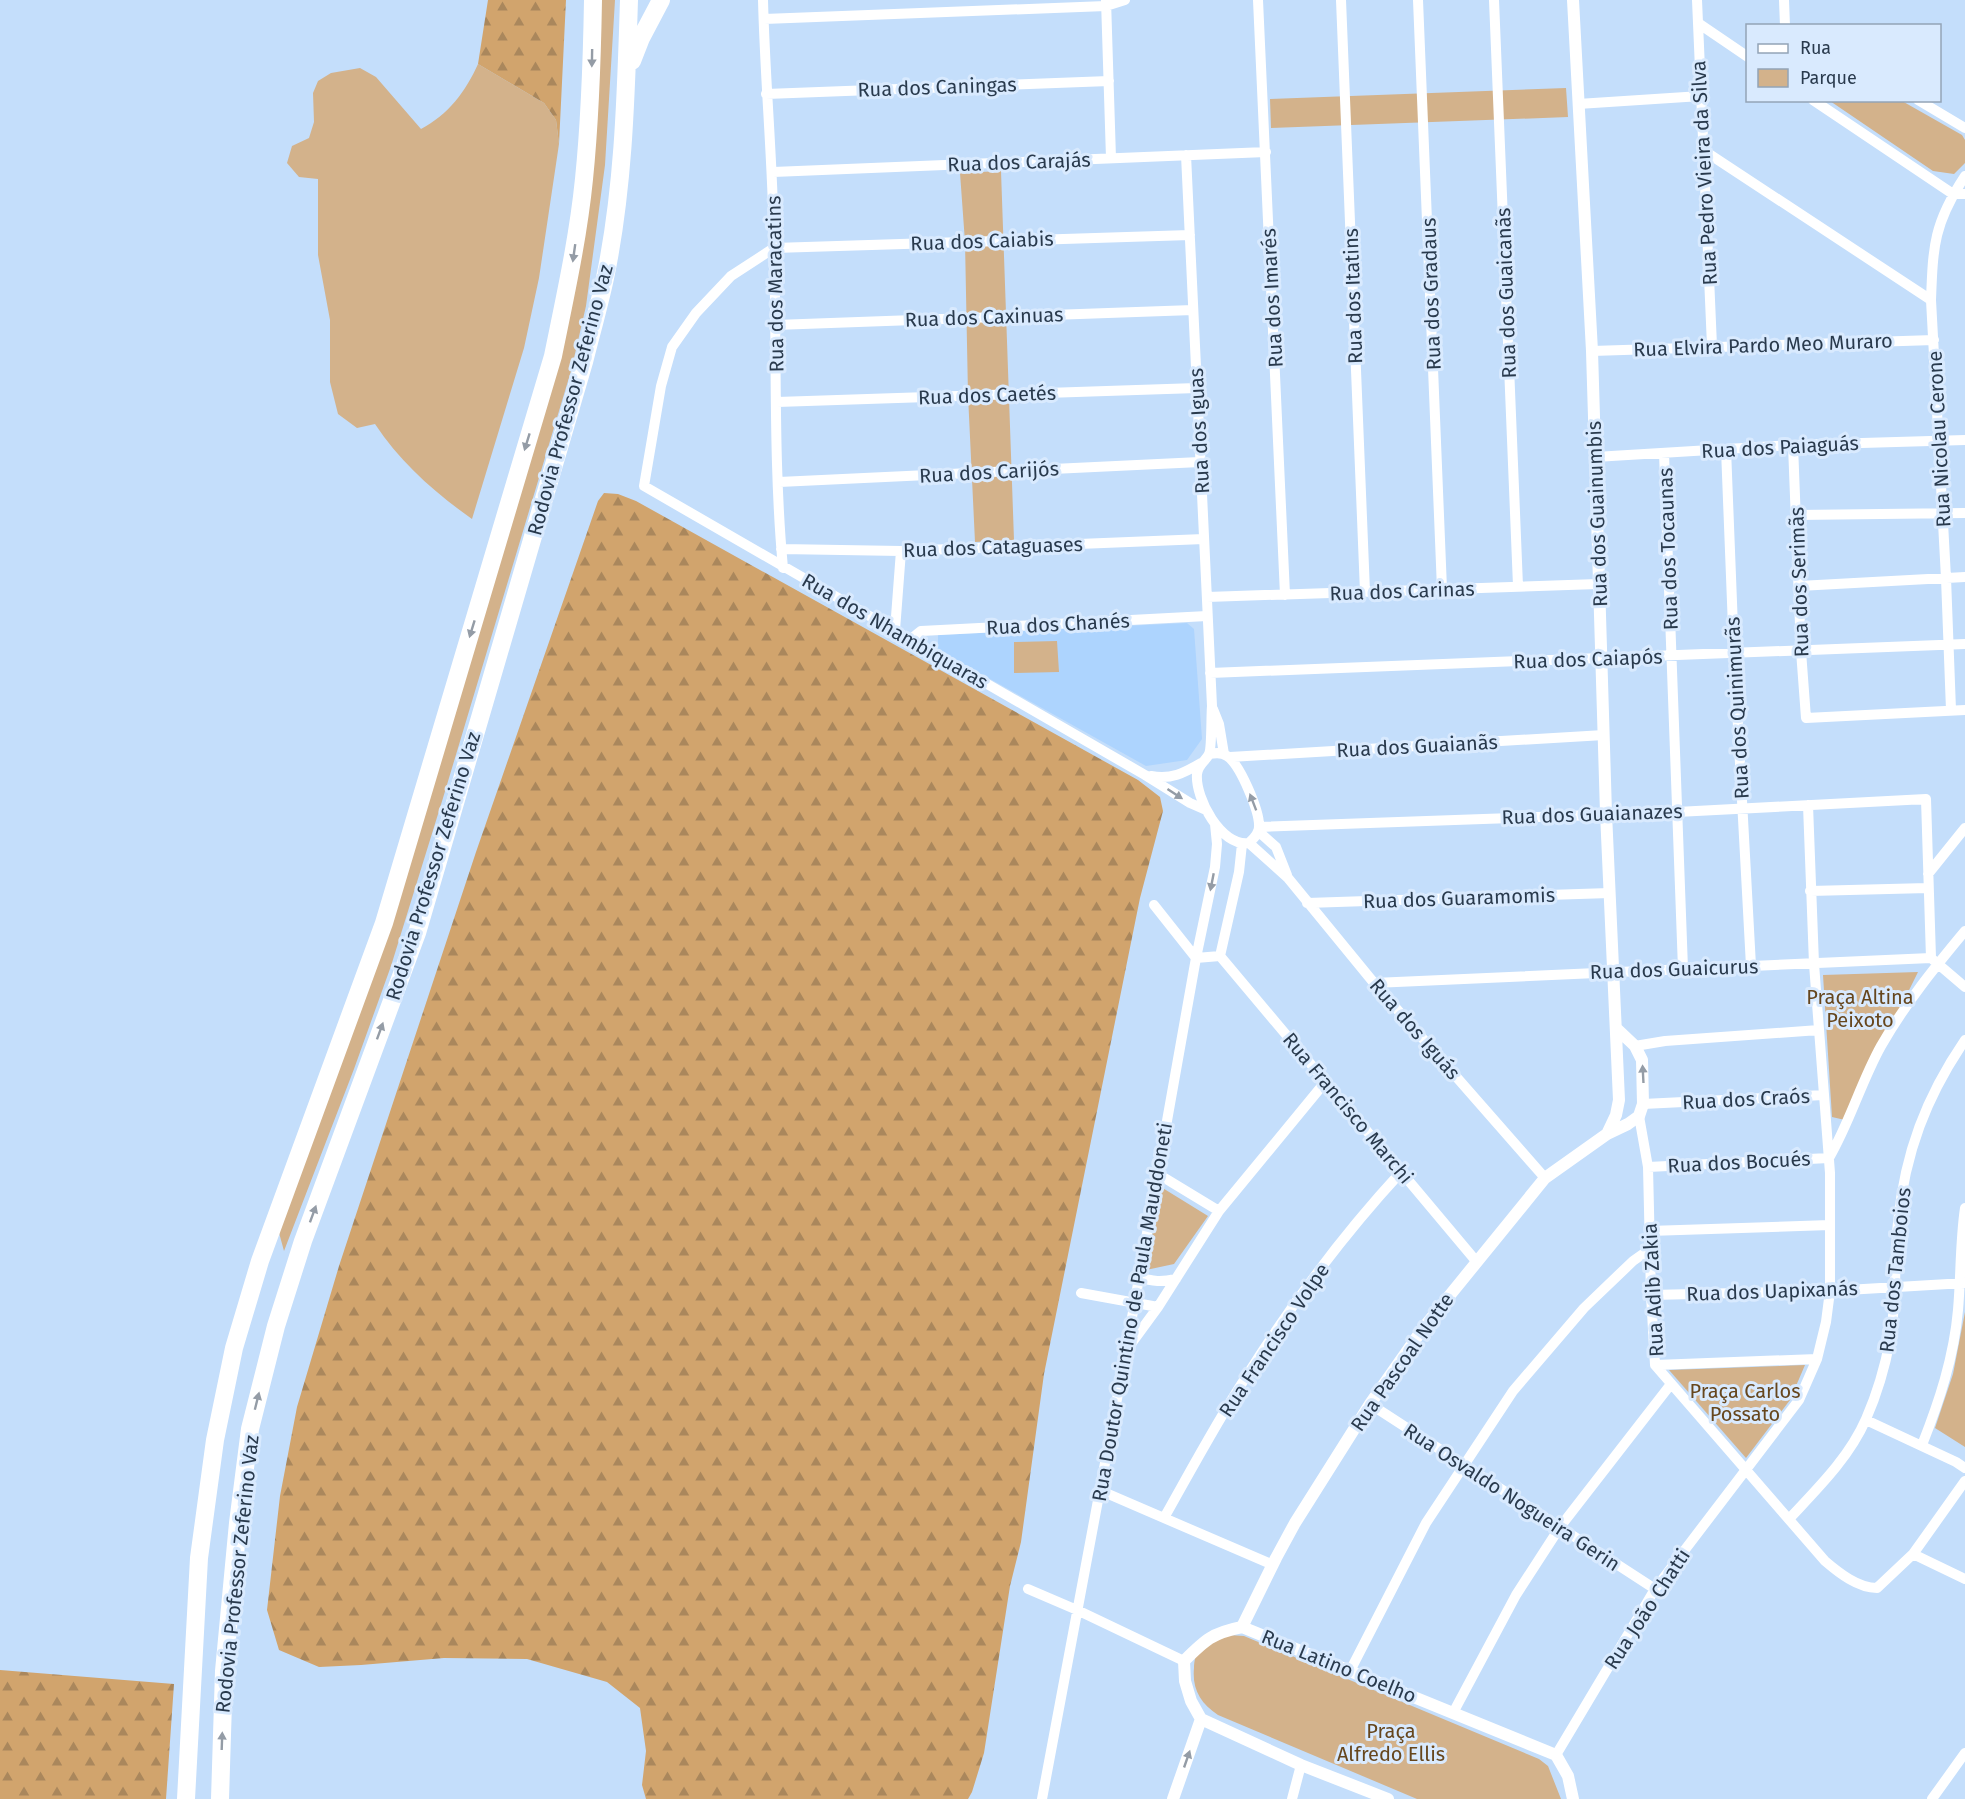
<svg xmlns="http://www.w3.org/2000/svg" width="1965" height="1799" font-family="'Fira Sans',sans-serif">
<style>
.built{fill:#add4fe}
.green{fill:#d3b28b}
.forest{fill:url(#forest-firs)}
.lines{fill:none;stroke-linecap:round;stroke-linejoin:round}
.minor{stroke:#fff;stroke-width:10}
.tertiary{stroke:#fff;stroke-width:12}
.motorway{stroke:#fff;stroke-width:18}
.oneway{fill:#949ca6}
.labels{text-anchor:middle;stroke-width:6;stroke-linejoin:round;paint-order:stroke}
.street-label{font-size:20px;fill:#293a4d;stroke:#d9eafe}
.park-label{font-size:20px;fill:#66461d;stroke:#d9eafe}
</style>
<defs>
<pattern id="forest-firs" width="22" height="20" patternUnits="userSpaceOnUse" patternTransform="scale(1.5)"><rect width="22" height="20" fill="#d1a46d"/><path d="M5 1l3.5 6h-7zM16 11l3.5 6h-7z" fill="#aa875c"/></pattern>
</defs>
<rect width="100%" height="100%" fill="#c4defb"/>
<path class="built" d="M 1187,623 L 1194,629 L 1202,739 L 1187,760 L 1146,766 L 938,650 L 938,635 Z"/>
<path class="green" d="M 601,0 L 615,0 L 605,165 L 586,306 L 571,371 L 443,798 L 391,966 L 354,1069 L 284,1251 L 278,1229 L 559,362 Z
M 478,64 L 544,103 L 556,120 L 559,144 L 539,278 L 524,348 L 472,519 C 434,492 401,463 375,424 L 357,428 L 338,414 L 330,382 L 330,320 L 318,255 L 318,179 L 299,177 L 287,163 L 292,146 L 309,138 L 314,122 L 313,93 L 318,81 L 331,73 L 360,68 L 376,77 L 421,129 C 448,115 466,91 478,64 Z
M 1566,88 L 1568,117 L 1271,128 L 1270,99 Z
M 1830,101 L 1902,101 L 1962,135 L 1965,140 L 1965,163 L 1954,174 L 1933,171 Z
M 1001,171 L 1014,540 L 975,542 L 968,395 L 965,242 L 960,173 Z
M 1057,641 L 1059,672 L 1014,673 L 1014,642 Z
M 1918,972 L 1845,1120 L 1832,1117 L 1823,975 Z
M 1161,1187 L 1208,1216 L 1174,1264 L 1146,1270 Z
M 1965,1312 L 1965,1447 L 1935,1428 L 1953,1374 Z
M 1805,1365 L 1790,1400 L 1746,1458 L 1669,1370 Z
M 1228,1635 L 1244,1636 L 1539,1759 L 1548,1766 L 1561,1799 L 1417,1799 L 1218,1715 C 1200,1703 1192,1689 1194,1668 C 1194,1661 1196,1651 1202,1647 C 1210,1642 1220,1639 1228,1635 Z"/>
<path class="forest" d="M 488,0 L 566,0 L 559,144 L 556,120 L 544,103 L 478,64 Z
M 604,493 L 618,494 L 636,501 L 1138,780 L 1160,797 L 1163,811 L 1140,898 L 1044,1374 L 1021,1542 L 1010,1586 L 984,1753 L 972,1792 L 968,1799 L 646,1799 L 642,1785 L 646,1751 L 640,1708 L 607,1682 L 527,1659 L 444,1658 L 361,1665 L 319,1667 L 279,1650 L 267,1610 L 280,1496 L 297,1407 L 339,1266 L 476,852 L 598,501 Z
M 0,1670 L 174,1684 L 166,1799 L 0,1799 Z"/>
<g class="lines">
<path class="minor" d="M 763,0 C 765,82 773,163 774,245 C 777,352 773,461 783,568
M 1106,0 L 1111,158
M 1258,0 L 1285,595
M 1341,0 L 1365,592
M 1418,0 L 1442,589
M 1494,0 L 1518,586
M 1697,0 L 1712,346
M 1784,0 L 1785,26
M 764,19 L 1106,6 L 1125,0
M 1698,23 L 1748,57
M 766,94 L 1109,81
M 1813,100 L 1953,194 L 1965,194
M 1918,100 L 1965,128
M 1578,104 L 1701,96
M 1703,150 L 1931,300
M 1186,155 L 1212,706 C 1211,715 1212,748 1209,754 C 1206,761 1198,764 1197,774 C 1195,798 1221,847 1249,843 C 1253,839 1259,834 1259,827 C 1260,812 1240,764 1227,756 C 1222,752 1215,753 1209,754
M 773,172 L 1266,152
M 1190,235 L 774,248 L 731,276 L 696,313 L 672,347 L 661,386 L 644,486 L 1145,775 L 1190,803 L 1206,810
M 775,325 L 1193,310
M 1592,351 L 1934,340
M 777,402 L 1197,388
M 1793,445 L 1801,651 L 1806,718 L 1965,710
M 1726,449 L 1734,653 L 1751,966
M 1664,453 L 1683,969
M 1595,457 L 1793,445 L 1965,440
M 779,482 L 1200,462
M 1796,515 L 1965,513
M 781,549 L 901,551 L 1204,539
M 1799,586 L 1965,577
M 1207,597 L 1598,584
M 895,630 L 901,551
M 911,639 L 921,631 L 1207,616
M 1210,673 L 1965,644
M 1213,709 L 1219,724 L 1224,754
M 1951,710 L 1946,578 L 1931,300 C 1933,245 1934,223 1965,176
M 1230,757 L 1604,735
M 1151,776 C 1171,780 1184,773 1201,763
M 1259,827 L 1677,812 L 1926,799 L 1931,958
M 1258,831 L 1276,847 L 1287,875
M 1249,843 L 1288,878 L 1374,983 L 1545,1178
M 1928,874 L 1965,828
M 1810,891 L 1928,888
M 1307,903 L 1610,893
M 1154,905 L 1196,958
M 1220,956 L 1239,872 L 1242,844
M 1196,958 L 1220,956 L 1476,1261
M 1374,983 L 1931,958 L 1965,987
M 1635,1046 L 1665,1041 L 1819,1030
M 1643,1104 L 1824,1095
M 1639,1116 L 1648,1167 L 1651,1295 L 1655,1365 L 1825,1561 C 1839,1573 1858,1588 1877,1588 L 1913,1554 L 1965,1481
M 1829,1158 C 1850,1122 1861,1082 1881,1046 C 1905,1004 1935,967 1965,931
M 1648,1167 L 1829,1158
M 1158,1174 L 1219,1211
M 1649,1231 L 1830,1225
M 1139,1277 C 1153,1282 1162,1282 1176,1279
M 1081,1293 L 1158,1307
M 1651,1295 L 1830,1291 L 1965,1283
M 1128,1348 L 1158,1307 L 1219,1211 L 1326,1081
M 1655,1365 L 1817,1359
M 1370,1404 L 1655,1589
M 1866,1420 L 1956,1462 L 1965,1468
M 1922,1445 C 1939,1402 1954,1357 1958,1310 C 1961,1276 1960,1242 1965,1208
M 1099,1490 L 1273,1565
M 1164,1518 C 1190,1472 1215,1425 1244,1380 C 1290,1306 1342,1236 1401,1172
M 1789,1519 C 1817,1489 1849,1458 1866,1419 C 1877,1394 1885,1367 1890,1340 C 1897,1302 1894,1261 1898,1222 C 1905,1153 1926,1097 1965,1040
M 1913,1554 L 1965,1579
M 1028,1589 L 1077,1610 L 1184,1661
M 1350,1671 L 1426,1523 L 1513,1391 L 1584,1308 L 1633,1261 L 1650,1249
M 1453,1713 L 1516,1595 L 1560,1527 L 1671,1384
M 1556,1755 L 1655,1589 L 1799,1400 L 1817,1359 L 1826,1322 L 1830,1291 L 1830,1173 L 1814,964 L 1808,805
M 1042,1799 L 1126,1351 L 1196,958 L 1215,867 L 1217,844 L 1215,824
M 1292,1799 L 1301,1765
M 1932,1799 L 1965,1753"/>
<path class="tertiary" d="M 1573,0 L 1592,351 L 1606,813 L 1619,1100 L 1616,1115 L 1607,1134
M 1242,1627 L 1276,1558 L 1295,1523 L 1370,1404 L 1424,1327 L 1545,1178 L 1607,1134 L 1628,1124 L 1639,1116 L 1643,1104 L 1642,1060 L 1635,1046 L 1616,1028
M 1173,1799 L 1201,1719
M 1388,1799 L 1301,1765 L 1201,1719 L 1191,1701 L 1185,1681 L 1184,1661 C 1205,1640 1212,1633 1242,1627 L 1556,1755 L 1568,1776 L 1573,1799"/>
<path class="motorway" d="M 632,61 L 641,38 L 661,0
M 186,1799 L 199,1558 L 215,1440 L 234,1348 L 260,1261 L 384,923 L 553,356 C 565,297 578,239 584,179 C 590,120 592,60 593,0
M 220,1799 L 224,1671 L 238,1523 L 250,1429 L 276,1326 L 303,1241 L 417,933 L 584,362 C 591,334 599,306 605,278 C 624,187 626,92 629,0"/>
</g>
<defs><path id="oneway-solid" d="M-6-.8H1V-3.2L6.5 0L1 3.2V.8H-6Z" transform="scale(1.5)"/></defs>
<g class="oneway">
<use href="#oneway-solid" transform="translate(592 58) rotate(91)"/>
<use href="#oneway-solid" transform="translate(574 253) rotate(98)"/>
<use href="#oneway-solid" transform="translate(527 442) rotate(107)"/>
<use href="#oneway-solid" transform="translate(472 629) rotate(107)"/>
<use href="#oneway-solid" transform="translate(1175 794) rotate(33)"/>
<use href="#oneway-solid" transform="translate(1253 802) rotate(-111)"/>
<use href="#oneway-solid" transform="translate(1212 882) rotate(101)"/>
<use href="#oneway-solid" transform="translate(380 1031) rotate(-70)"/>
<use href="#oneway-solid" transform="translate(1643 1074) rotate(-93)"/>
<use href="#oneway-solid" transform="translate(313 1214) rotate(-70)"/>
<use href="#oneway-solid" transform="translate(257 1401) rotate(-76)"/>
<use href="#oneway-solid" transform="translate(222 1741) rotate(-88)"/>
<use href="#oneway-solid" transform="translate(1187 1759) rotate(-71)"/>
</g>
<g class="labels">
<g class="street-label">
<text transform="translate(937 87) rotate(-2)" y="7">Rua dos Caningas</text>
<text transform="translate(1019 162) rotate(-2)" y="7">Rua dos Carajás</text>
<text transform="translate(1704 173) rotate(-93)" y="7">Rua Pedro Vieira da Silva</text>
<text transform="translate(982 241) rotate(-2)" y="7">Rua dos Caiabis</text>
<text transform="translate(775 284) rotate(-91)" y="7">Rua dos Maracatins</text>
<text transform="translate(1506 293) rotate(-92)" y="7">Rua dos Guaicanãs</text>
<text transform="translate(1431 294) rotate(-92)" y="7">Rua dos Gradaus</text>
<text transform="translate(1353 296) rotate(-92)" y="7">Rua dos Itatins</text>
<text transform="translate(1272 298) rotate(-93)" y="7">Rua dos Imarés</text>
<text transform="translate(984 317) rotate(-2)" y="7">Rua dos Caxinuas</text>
<text transform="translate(1763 345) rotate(-2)" y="7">Rua Elvira Pardo Meo Muraro</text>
<text transform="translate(987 395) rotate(-2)" y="7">Rua dos Caetés</text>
<text transform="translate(570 400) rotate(-75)" y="7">Rodovia Professor Zeferino Vaz</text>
<text transform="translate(1199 431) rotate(-93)" y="7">Rua dos Iguas</text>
<text transform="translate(1939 439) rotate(-93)" y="7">Rua Nicolau Cerone</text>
<text transform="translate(1780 447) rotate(-3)" y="7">Rua dos Paiaguás</text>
<text transform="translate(989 472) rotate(-3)" y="7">Rua dos Carijós</text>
<text transform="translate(1597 514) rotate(-92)" y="7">Rua dos Guainumbis</text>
<text transform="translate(993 547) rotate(-2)" y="7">Rua dos Cataguases</text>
<text transform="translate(1668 549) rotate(-92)" y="7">Rua dos Tocaunas</text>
<text transform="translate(1799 582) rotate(-92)" y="7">Rua dos Serimãs</text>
<text transform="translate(1402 591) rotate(-2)" y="7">Rua dos Carinas</text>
<text transform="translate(1058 624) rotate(-3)" y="7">Rua dos Chanés</text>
<text transform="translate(895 631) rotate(30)" y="7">Rua dos Nhambiquaras</text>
<text transform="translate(1588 659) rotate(-2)" y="7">Rua dos Caiapós</text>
<text transform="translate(1737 708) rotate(-93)" y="7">Rua dos Quinimurãs</text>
<text transform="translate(1417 746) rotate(-3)" y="7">Rua dos Guaianãs</text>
<text transform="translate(1592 814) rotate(-2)" y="7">Rua dos Guaianazes</text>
<text transform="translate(433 866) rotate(-73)" y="7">Rodovia Professor Zeferino Vaz</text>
<text transform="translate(1459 898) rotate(-2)" y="7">Rua dos Guaramomis</text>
<text transform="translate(1674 969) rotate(-2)" y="7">Rua dos Guaicurus</text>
<text transform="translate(1415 1029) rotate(49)" y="7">Rua dos Iguás</text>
<text transform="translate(1746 1099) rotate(-3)" y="7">Rua dos Craós</text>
<text transform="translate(1348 1108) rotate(50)" y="7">Rua Francisco Marchi</text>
<text transform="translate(1739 1162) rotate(-3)" y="7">Rua dos Bocués</text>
<text transform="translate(1895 1270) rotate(-84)" y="7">Rua dos Tamboios</text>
<text transform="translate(1653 1290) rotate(-93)" y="7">Rua Adib Zakia</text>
<text transform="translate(1772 1291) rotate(-2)" y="7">Rua dos Uapixanás</text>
<text transform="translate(1132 1312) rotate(-80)" y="7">Rua Doutor Quintino de Paula Mauddoneti</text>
<text transform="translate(1274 1340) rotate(-56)" y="7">Rua Francisco Volpe</text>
<text transform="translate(1402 1362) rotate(-55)" y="7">Rua Pascoal Notte</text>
<text transform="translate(1512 1497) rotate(33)" y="7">Rua Osvaldo Nogueira Gerin</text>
<text transform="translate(237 1574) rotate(-84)" y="7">Rodovia Professor Zeferino Vaz</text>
<text transform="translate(1647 1609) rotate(-57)" y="7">Rua João Chatti</text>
<text transform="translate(1339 1666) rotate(22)" y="7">Rua Latino Coelho</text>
</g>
<g class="park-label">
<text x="1860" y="1004">Praça Altina<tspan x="1860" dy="23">Peixoto</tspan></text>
<text x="1745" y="1398">Praça Carlos<tspan x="1745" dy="23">Possato</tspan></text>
<text x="1391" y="1738">Praça<tspan x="1391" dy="23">Alfredo Ellis</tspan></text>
</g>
</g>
<rect x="1746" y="24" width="195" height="78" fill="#d9eafe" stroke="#93a4b7" stroke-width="1.5"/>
<rect x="1758" y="44" width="30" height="9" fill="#ffffff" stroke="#93a4b7" stroke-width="1.5"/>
<text x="1800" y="54" font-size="18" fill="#293a4d">Rua</text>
<rect x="1758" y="69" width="30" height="18" fill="#d3b28b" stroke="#93a4b7" stroke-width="1.5"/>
<text x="1800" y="84" font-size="18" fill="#293a4d">Parque</text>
</svg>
